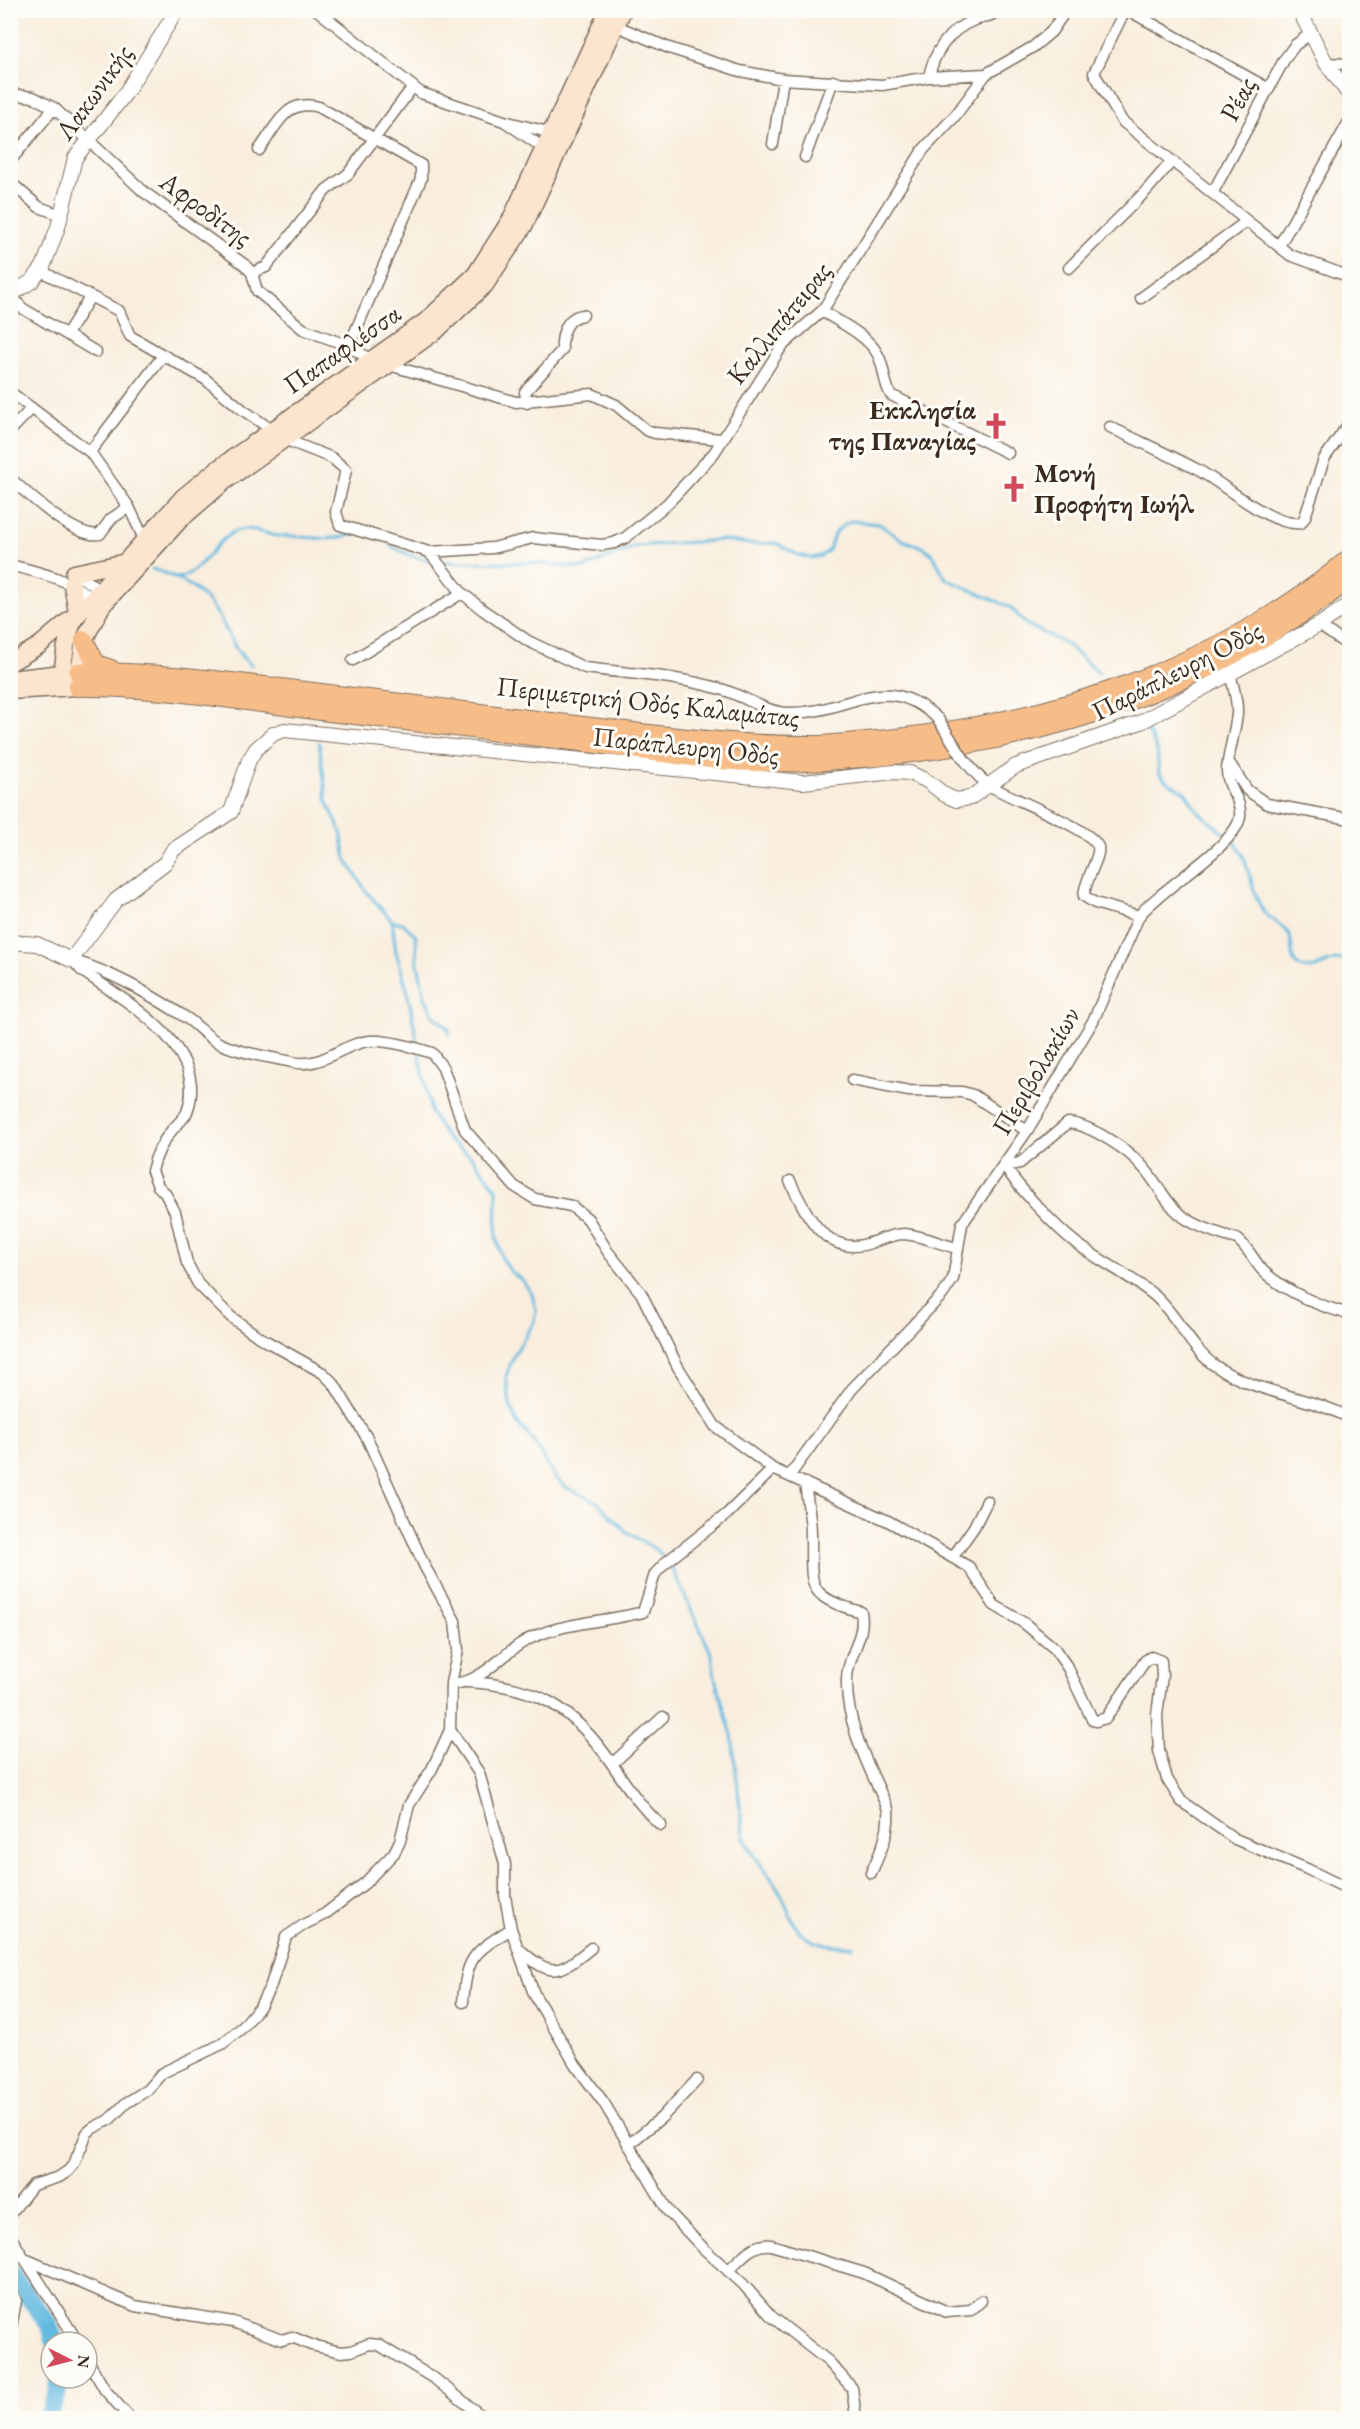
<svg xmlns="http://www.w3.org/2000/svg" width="1360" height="2429" font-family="'EB Garamond',serif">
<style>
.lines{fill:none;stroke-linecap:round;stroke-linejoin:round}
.stream{stroke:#62b9df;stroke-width:3}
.river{stroke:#62b9df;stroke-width:18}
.minor-casing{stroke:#7e6f61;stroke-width:13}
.tertiary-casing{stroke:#7e6f61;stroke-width:16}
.secondary-casing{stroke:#7e6f61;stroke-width:19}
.primary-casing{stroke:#7e6f61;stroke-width:20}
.minor{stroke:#fff;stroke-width:10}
.tertiary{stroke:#fff;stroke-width:14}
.secondary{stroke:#fce5cf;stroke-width:16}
.primary{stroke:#f7bd88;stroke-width:18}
.minor-bridge-casing{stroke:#7e6f61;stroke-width:13;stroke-linecap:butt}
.minor-bridge{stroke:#fff;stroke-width:10}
.labels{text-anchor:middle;stroke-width:6;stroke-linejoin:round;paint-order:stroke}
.street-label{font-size:27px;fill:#3b2a1e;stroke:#fdfcf7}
.poi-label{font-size:27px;font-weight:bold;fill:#3b2a1e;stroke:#fdfcf7;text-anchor:end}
</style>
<rect width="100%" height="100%" fill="#fdfcf7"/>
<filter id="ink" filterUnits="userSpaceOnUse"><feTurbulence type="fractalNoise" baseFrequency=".0167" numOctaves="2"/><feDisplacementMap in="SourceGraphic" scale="12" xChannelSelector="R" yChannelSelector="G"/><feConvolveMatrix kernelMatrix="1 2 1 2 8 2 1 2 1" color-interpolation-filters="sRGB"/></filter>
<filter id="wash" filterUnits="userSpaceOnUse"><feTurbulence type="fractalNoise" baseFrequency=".008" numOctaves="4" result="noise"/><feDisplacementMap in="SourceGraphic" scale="24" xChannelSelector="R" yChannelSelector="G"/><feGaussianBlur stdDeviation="1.35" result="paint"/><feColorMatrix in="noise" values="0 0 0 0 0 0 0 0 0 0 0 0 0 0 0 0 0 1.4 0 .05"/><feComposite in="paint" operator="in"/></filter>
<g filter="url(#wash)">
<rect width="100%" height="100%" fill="#f9eede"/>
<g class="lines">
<path class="stream" d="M 391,546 L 411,556 L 430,560
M 445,562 L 533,563 L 584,568 L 636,546 L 722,540 L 750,544 L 776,543 L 798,555 L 811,558 L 821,556 L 829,550 L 834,534 L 842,526 L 851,521 L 879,524 L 902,540 L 925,548 L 933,555 L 946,579 L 1010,607 L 1026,624 L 1066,644 L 1099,673
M 152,569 C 178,576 204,591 218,615 C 230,634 233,651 251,665
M 178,578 C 204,572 214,538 239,530 C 255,526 265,536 280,536 C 299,535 317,540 336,538 C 342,538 348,535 354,534
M 1148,731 L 1157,750 L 1159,773 L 1166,781 L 1185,792 L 1198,812 L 1225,834
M 319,742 L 327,801 L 341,832 L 346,859 L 366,891 L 392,921 L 396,952 L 407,989 L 418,1045
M 1234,841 C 1250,860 1249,887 1262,909 C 1268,920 1282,923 1289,934 C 1295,945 1287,961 1301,967 C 1318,975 1326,955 1350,961
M 392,921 L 403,923 L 416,936 L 417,960 L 425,997 L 434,1016 L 448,1028 L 449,1034
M 419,1052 L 431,1113 L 448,1140 L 472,1157 L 497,1189 L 496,1236 L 502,1258 L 511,1272 L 522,1280 L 532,1294 L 536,1310 L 534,1322 L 514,1355 L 506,1376 L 510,1405 L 517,1423 L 533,1440 L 554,1476 L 565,1487 L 597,1502 L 627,1532 L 658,1551 L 671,1566 L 712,1655 L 715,1678 L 732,1735 L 743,1835 C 752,1858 770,1873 781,1894 C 789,1909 792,1928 807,1938 C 820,1946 839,1945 853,1947"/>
<path class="river" d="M 10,2273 L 50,2326 L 55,2342
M 47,2418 L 57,2395 L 59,2378"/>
</g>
</g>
<g filter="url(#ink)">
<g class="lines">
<defs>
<path id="minor" d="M 317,10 L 421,93 L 504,121 L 556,134
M 1125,10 L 1094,73 L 1122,121 L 1247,221 L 1290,255 L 1350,277
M 1128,10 L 1269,89
M 617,26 L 669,48 L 740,71 L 783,79 L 882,85 L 929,77 L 986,74
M 1326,63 L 1350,64
M 929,77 C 933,54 949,30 972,21 C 982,17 994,15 1004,10
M 10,94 L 33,97 L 54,108 L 144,192 L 245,265 L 252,273 L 257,291 L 303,329 L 349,346 L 371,360
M 504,121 L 548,151
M 773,144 L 783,79
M 259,150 C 277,126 285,98 319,107 L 421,165 L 421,179 L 349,346
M 805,157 L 833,81
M 10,161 L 54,108
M 10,182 L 39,207 L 61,215
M 1213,192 L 1284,60 L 1295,45 L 1310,34
M 1279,246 L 1350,120
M 1069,268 L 1146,191 L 1172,161
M 41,271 L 119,311 L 130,336 L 205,379 L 243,410 L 272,430
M 252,273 L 266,267 L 326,190 L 348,174 L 412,88
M 10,294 L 22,308 L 96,352
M 1141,298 L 1247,221
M 822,311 C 839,322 869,336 878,355 C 885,368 883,382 891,395 L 1008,453
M 67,334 L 90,297
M 389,365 L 516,402 L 592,394 L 616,405 L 646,430 L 655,433 L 721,439
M 10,392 L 90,452 L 129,507 L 144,539
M 527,403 L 525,392 L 562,350 C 561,335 566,317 583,315
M 1110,427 C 1138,441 1168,454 1196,469 C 1224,483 1270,527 1301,523 L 1305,517 L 1324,459 L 1350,422
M 10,431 L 32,408
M 284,439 L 332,458 L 346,470 L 336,512 L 340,525 L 429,552 L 462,593 L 483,610 L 528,641 L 585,668 C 631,674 679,676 724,690 C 746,697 765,712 788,713 C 849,715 882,667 938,719
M 90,452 L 162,357
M 10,478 C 28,494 75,539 100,534 L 111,519 L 129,507
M 429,552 L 493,548 L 533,538 L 602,545 L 614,543 L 625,538 L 667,504 L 714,453 L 782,346 L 822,311 L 923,150 L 955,116 L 986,74 L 1033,47 L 1051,32 L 1066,10
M 10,565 C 43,573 72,580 97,602
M 76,574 L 105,593
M 1319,625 L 1350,647
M 353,660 L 462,593
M 963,758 C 971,768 978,778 989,785 C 1008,798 1092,828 1098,847 C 1101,857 1084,881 1084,896 L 1095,903 L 1139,916
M 1228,761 L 1247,790 L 1267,804 L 1350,819
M 71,960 C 113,972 149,994 185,1017 C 198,1025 207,1038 221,1044 C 243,1054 270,1057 292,1062 C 322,1069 341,1044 369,1041 C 384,1039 417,1048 432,1053 L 443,1068 L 465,1130 L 514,1186 L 535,1199 L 571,1206 L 588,1219 L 608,1252 L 641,1293 L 678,1367 L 715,1426 L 773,1469 L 888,1521 L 969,1567 L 994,1605 L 1024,1623 L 1054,1648 L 1068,1668 L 1092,1719 L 1096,1721 L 1106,1718 L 1145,1661 L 1151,1657 L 1161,1661 L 1162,1676 L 1157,1715 L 1159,1751 L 1167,1779 L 1181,1801 L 1235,1839 L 1307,1869 L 1350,1890
M 74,962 L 82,971 C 124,1000 211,1048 187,1112 C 184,1119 177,1124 172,1130 C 163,1141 155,1157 152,1171 L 158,1186 L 165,1193 L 175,1212 L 187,1263 L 198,1284 L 231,1317 L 259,1337 L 323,1373 L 334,1384 L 367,1438 L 425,1567 L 455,1621 L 458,1650 L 451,1683 L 450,1730 L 479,1773 L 505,1864 L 505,1896 L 511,1929 L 534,1994 L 575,2064 L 604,2103 L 668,2211 L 704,2249 L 743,2284 L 771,2316 L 829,2362 L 852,2388 L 856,2418
M 852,1080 L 909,1091 L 962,1092 L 973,1095 L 1027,1131
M 790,1181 C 804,1210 823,1253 863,1245 C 877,1242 890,1234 904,1234 C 921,1235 940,1244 957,1248
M 1350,1314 C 1320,1307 1287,1292 1264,1272 C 1254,1262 1249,1248 1237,1239 C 1219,1234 1200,1228 1185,1218 C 1166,1205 1158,1183 1143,1167 C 1129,1150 1089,1124 1068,1123 L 1020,1163 L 1004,1166 C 1020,1189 1054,1226 1076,1243 C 1101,1262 1131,1276 1155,1296 C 1178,1316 1189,1347 1214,1365 C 1256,1394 1306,1395 1350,1418
M 790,1475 L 852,1389 L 943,1294 L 953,1279 L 962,1224 L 1027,1131 L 1093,1021 L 1139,916 C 1159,889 1238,845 1240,816 C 1242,799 1226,787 1227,769 C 1229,750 1235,732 1237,714 C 1238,700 1233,686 1230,673
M 805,1483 C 807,1500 811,1517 811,1534 C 812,1586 804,1596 861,1612 C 866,1637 848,1654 847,1678 C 845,1724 870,1768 888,1809 C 890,1833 881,1851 871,1873
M 953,1557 L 974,1527 L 987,1501
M 467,1682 C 536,1685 573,1707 612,1764 C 628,1787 640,1807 661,1825
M 451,1683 C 478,1686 500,1656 522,1643 C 553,1623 606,1622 643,1612 L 655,1574 L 665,1563 L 727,1514 L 773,1469
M 612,1764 L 663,1717
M 519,1949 C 552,1978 558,1975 591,1948
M 463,2002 C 467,1956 473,1953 511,1929
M 628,2145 L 662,2117 L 697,2080
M 10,2214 L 33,2185 L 59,2177 L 68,2171 L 74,2164 L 87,2133 L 93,2128 L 109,2120 L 126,2103 L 147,2090 L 162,2073 L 222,2044 L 243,2027 L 260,2006 L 271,1985 L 286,1937 L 305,1924 L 325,1914 L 365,1883 L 394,1853 L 400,1841 L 409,1805 L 432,1769 L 450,1730
M 10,2236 L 78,2342
M 25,2259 L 135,2306 L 233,2322 L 282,2340 L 292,2337 L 311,2345 L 341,2352 L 351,2351 L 369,2344 L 379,2345 L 435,2379 L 484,2418
M 728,2271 C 741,2258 752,2243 771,2245 L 864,2273 L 947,2312 L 971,2310 L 981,2301
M 10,2286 L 16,2301 L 10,2332
M 87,2359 L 105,2390 L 130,2418"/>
<path id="tertiary" d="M 1299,10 L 1326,63 L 1350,96
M 10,295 L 32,281 L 43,267 L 58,227 L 75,158 L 125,94 L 177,10
M 10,942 L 37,944 L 71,960 L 116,900 L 165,863 L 173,850 L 231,812 L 249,760 L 256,749 L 273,734 L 284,730 L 803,782 L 894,772 L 910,773 L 927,781 L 945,795 L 956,800 L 970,798 L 1016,766 L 1141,722 L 1319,625 L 1350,604"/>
<path id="secondary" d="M 74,573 L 122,563
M 72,584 L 77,613
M 10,663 L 40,645 L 74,616
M 10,679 L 71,672
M 63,687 C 62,663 65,641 74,619 L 183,497 L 216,470 L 426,321 L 475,275 L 511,219 L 608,10
M 10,691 L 77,687 L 84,640 L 102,606 L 180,520 L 224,482 L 436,331 L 485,285 L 524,226 L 623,10"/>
<path id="primary" d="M 84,640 L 96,664 L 111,669
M 78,672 C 162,671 246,684 329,694 C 416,705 504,716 591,727 C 662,735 731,745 802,745 C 831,746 860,741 888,739 C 1054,721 1220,667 1350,558
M 77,687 C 158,686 241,701 321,711 C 413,722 505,733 597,744 C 649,751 702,760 754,762 C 798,764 842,760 886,756 C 1057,738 1213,685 1350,579"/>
</defs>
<use href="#minor" class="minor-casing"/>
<use href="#tertiary" class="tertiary-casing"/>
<use href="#secondary" class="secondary-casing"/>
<use href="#primary" class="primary-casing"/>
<use href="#minor" class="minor"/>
<use href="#tertiary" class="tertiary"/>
<use href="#secondary" class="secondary"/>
<use href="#primary" class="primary"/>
<defs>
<path id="minor-bridge" d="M 938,719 L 963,758"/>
</defs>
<use href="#minor-bridge" class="minor-bridge-casing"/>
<use href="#minor-bridge" class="minor-bridge"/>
</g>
</g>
<defs>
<symbol id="church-bare" viewBox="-9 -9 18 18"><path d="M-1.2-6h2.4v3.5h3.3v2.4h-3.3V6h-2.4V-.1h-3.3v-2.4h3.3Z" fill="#d1495b" stroke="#fdfcf7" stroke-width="2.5" paint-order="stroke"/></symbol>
</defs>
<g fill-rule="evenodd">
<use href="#church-bare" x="977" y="407" width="38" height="38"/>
<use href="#church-bare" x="995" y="470" width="38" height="38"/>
</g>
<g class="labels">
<g class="street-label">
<text transform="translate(94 92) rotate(-54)" y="9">Λακωνικής</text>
<text transform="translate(1238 99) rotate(-62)" y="9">Ρέας</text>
<text transform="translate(206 209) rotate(36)" y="9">Αφροδίτης</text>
<text transform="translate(779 323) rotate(-51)" y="9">Καλλιπάτειρας</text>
<text transform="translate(342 349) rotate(-35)" y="9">Παπαφλέσσα</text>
<text transform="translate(1177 671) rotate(-27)" y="9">Παράπλευρη Οδός</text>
<text transform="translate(648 702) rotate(6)" y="9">Περιμετρική Οδός Καλαμάτας</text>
<text transform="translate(686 746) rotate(6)" y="9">Παράπλευρη Οδός</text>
<text transform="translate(1036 1071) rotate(-59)" y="9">Περιβολακίων</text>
</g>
<g class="poi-label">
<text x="976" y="419">Εκκλησία<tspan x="976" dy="31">της Παναγίας</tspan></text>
<text x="1034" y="482" text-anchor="start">Μονή<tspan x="1034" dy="31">Προφήτη Ιωήλ</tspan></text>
</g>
</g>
<rect width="1360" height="2429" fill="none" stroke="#fdfcf7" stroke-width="36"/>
<g transform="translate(69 2360) rotate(96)"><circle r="28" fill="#fdfcf7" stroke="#afa8a0" stroke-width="1.5"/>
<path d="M0-4.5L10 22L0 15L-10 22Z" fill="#d1495b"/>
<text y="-9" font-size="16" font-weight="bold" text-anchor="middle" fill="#3b2a1e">N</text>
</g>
</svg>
